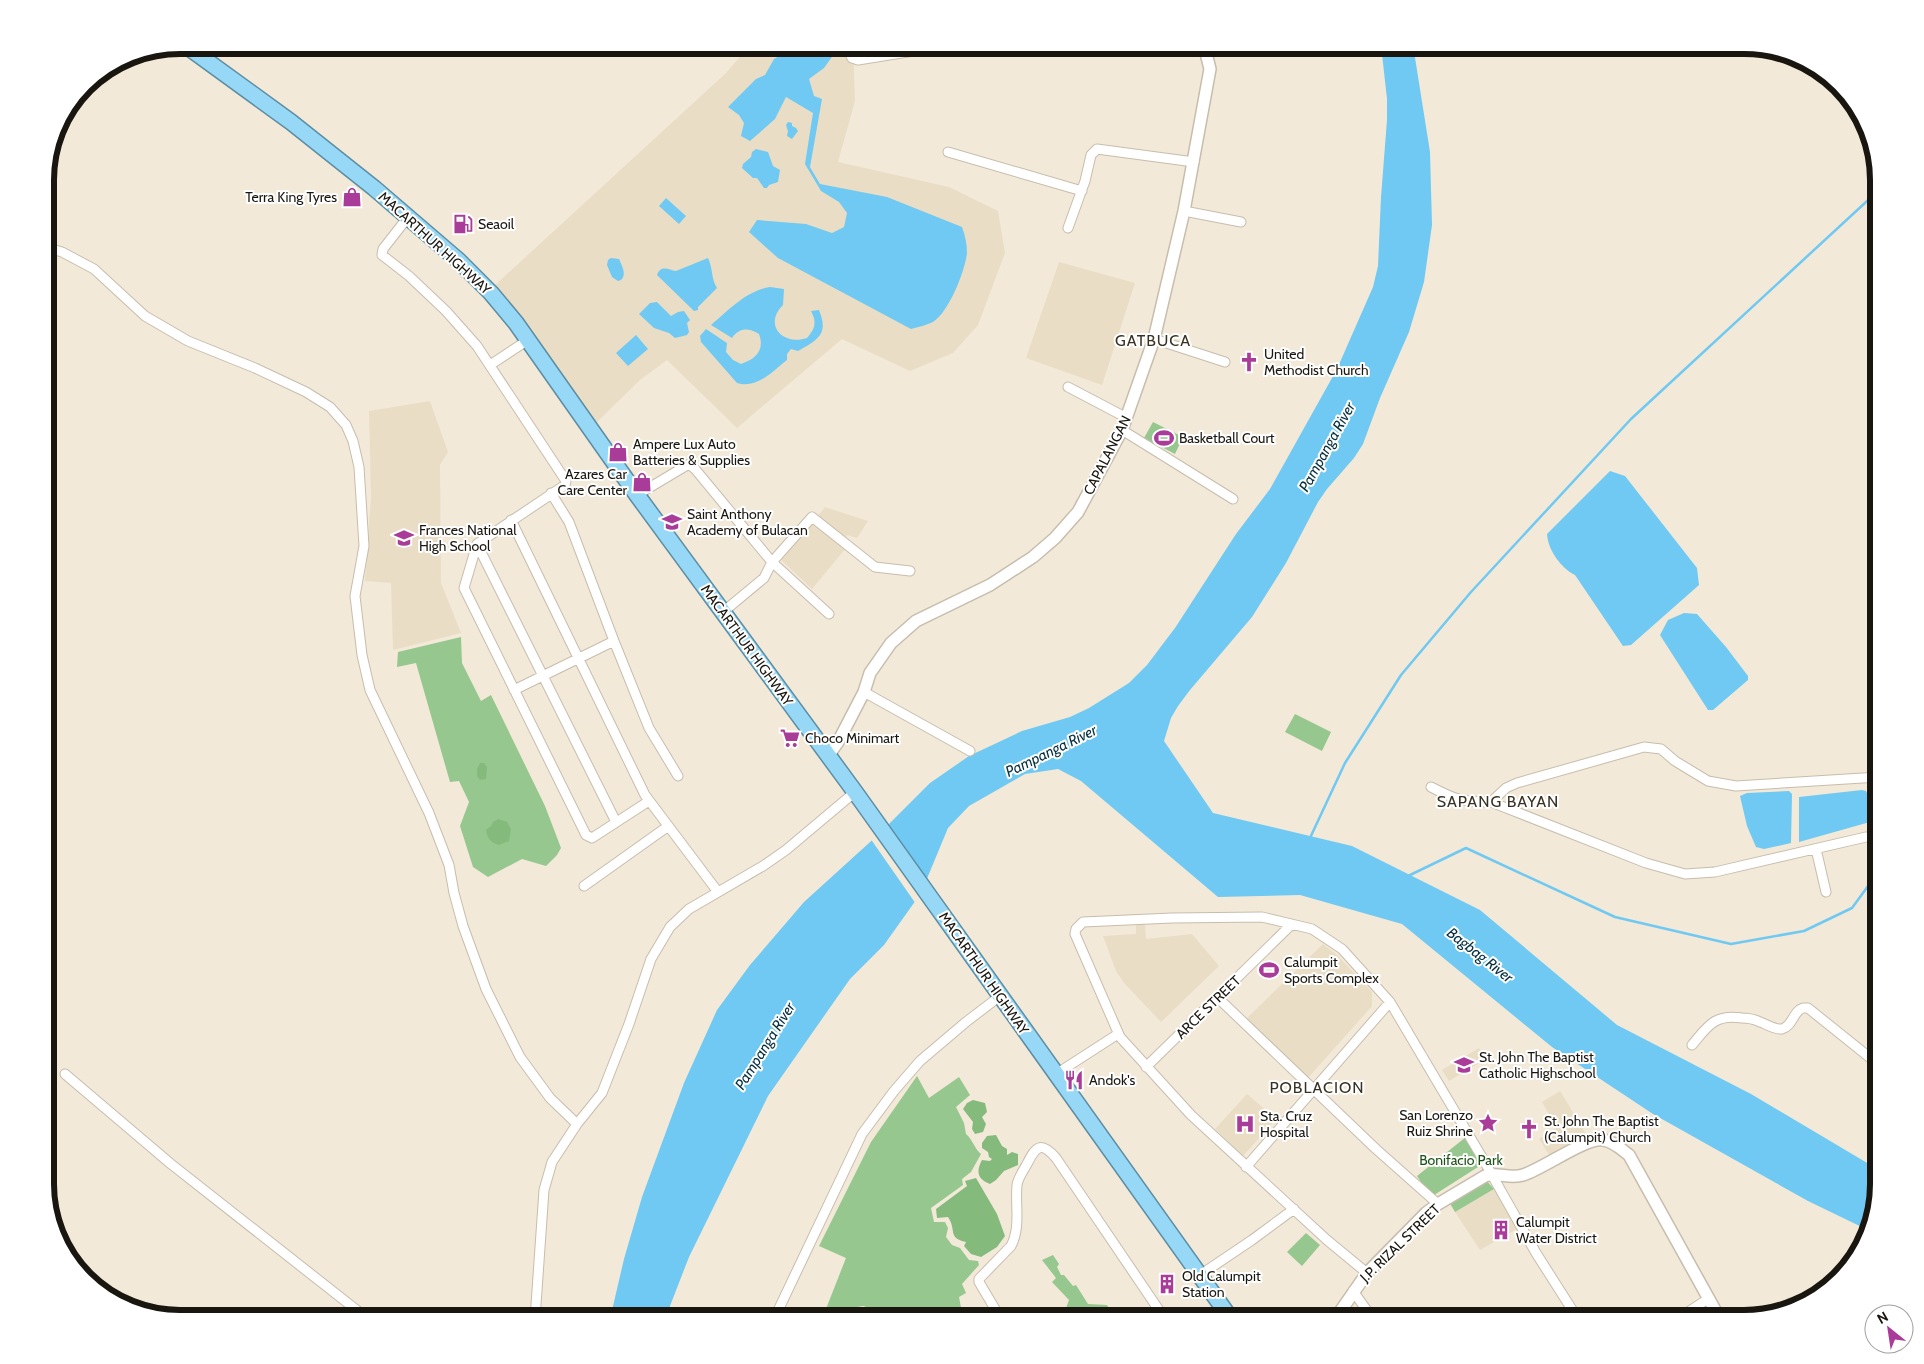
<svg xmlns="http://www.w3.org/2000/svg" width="1924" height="1364" font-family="Cabin,sans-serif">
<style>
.built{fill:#eaddc5}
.green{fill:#96c78e}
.forest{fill:#85ba7d}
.water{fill:#6fc9f2}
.pier{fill:#f3e9d8}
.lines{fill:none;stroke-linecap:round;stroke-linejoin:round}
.stream{stroke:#6fc9f2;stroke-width:2.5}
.minor-casing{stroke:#c7bdad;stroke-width:11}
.tertiary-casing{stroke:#c7bdad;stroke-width:14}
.trunk-casing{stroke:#5b8ea4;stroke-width:18}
.minor{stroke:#fff;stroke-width:9}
.tertiary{stroke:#fff;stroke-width:11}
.trunk{stroke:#98d8f7;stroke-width:15}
.labels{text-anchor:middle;stroke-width:4;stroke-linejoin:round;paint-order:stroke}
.poi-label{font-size:14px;fill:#19150f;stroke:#fff;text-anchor:start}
.street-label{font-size:14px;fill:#19150f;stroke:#fff}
.park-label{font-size:14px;fill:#1c5114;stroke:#fff}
.water-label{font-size:15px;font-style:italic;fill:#053041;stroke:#fff}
.quarter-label{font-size:16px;letter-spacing:1px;fill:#393224;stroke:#fff}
.rim{fill:none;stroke:#19150f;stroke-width:6}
</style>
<rect width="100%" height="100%" fill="#f3e9d8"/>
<path class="built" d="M 750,45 L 853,45 L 855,101 L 838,162 L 949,187 L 998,211 L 1005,253 L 978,325 L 953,353 L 910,371 L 842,339 L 737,428 L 667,360 L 640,380 L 594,425 L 494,286 L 726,73 Z
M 1059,262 L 1135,283 L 1102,385 L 1026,358 Z
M 430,401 L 448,452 L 440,465 L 441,583 L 461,633 L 393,650 L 391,583 L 365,581 L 371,496 L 369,411 Z
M 825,507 L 868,521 L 857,538 L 847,535 L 845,541 L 817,517 Z
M 812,520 L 846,548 L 812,589 L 778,557 Z
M 1136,924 L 1145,924 L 1146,939 L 1192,934 L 1219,966 L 1161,1022 L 1124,983 L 1116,971 L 1103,936 L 1136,934 Z
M 1323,944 L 1337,955 L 1372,992 L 1372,1006 L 1308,1078 L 1246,1019 Z
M 1479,1048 L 1486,1059 L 1449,1081 L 1442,1070 Z
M 1560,1091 L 1586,1134 L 1550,1156 L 1539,1139 L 1557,1128 L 1542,1102 Z
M 1247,1094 L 1276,1119 L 1243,1156 L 1215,1129 Z
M 1494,1189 L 1517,1229 L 1480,1250 L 1455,1212 Z"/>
<path class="green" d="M 1153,422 L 1183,437 L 1175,454 L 1144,438 Z
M 461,637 L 462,663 L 481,701 L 491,695 L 545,806 L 561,848 L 557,855 L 546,866 L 522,859 L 488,877 L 473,867 L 460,826 L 469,802 L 459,781 L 450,782 L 416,663 L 397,667 L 398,652 Z
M 1295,714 L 1331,732 L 1322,751 L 1285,732 Z
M 917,1076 L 929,1098 L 959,1077 L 970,1095 L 956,1107 L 964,1123 L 966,1134 C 973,1140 974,1148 981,1154 L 971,1172 L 962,1179 L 963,1185 L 931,1208 L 934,1222 L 945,1222 L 948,1228 L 946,1237 L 952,1245 L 960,1248 L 969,1260 L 978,1261 L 979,1265 L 962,1284 L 966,1293 L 959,1297 L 962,1313 L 944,1307 L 939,1319 L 908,1319 L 863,1306 L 852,1308 L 846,1319 L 822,1319 L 846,1258 L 819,1246 L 871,1142 Z
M 1466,1137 L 1480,1162 L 1478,1167 L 1431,1197 L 1417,1176 Z
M 1484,1178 L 1494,1189 L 1455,1212 L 1448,1200 Z
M 1306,1233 L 1320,1245 L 1302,1266 L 1287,1252 Z
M 1053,1255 L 1059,1264 L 1057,1267 L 1061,1275 L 1064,1275 L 1073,1286 L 1076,1285 L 1088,1304 L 1107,1305 L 1116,1319 L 1075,1319 L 1065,1311 L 1069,1300 L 1052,1282 L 1056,1278 L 1042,1260 Z"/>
<path class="forest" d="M 480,763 L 484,763 L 487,767 L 486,779 L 480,780 L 477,776 L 477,769 Z
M 498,819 L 507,822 L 511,829 L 509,841 L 499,845 C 491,843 487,838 486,830 L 491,826 L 493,822 Z
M 973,1100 L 985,1103 L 987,1112 L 982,1117 L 986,1124 L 983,1132 L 975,1134 L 972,1129 L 973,1122 L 963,1109 L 967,1103 Z
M 996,1135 L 1002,1146 L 1007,1149 L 1007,1155 L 1012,1152 L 1018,1154 L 1018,1165 L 1004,1171 L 996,1180 L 990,1184 C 977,1179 976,1171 982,1160 L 990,1161 L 992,1159 L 989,1157 L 988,1152 L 982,1148 L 982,1143 L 987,1136 Z
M 976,1178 L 997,1214 L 1005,1236 L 997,1247 L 981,1257 L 971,1254 L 964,1246 L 966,1242 C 947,1238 957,1230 948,1217 L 937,1218 L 936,1209 L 967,1186 L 965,1181 Z
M 862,1312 L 884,1315 L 885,1319 L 851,1319 L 855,1313 Z"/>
<path class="water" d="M 798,45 L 829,45 L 834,54 L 824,68 L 809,79 L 814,96 L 822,99 L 810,167 L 820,184 L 887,197 L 962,227 C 965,235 967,244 967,253 C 965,271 949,312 933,322 C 927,325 918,327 911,329 L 778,258 L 749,232 L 757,220 L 806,224 L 832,233 L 844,227 L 847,213 L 839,202 L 821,191 L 805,164 L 813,113 L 786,97 L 775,119 L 750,141 L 741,136 L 744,123 L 739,115 L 728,107 L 756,79 L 765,75 L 774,59 Z
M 1381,45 L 1413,45 L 1430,152 L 1432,225 L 1424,282 L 1409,332 L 1380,398 L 1363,444 L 1354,458 L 1327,489 L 1318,502 L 1286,563 L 1252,617 L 1190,690 L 1178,706 L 1171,718 L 1164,741 L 1213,813 L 1352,846 L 1480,910 L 1617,1025 L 1751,1094 L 1879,1170 L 1879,1185 L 1870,1231 L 1808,1201 L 1653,1114 L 1552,1047 L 1402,924 L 1300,895 L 1218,897 L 1081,781 L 1058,769 L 1025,774 L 969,806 L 948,828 L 921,893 L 884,945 L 850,979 L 768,1096 L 689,1257 L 670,1306 L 669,1319 L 610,1319 L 624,1259 L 642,1197 L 684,1083 L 717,1010 L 750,965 L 804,902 L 880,833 L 930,783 L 969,756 L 1022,731 L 1070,717 L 1089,708 L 1129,683 L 1147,665 L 1175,628 L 1236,534 L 1270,489 L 1337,369 L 1373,287 L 1378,266 L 1381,197 L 1387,120 L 1387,99 Z
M 788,122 L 792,123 L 792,126 L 796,128 L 798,131 L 792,139 L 787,136 L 788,131 L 786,125 Z
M 756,149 L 768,152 L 773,166 L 780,170 L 778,182 L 769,185 L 767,188 L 764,188 L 757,178 L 753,178 L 742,168 L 743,164 L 751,157 L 752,152 Z
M 666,198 L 686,216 L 679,224 L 659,206 Z
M 611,258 L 619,259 C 622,266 627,274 621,280 L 618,281 L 612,277 L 607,265 L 608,260 Z
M 708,258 C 713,268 711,279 717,288 L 698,307 L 698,310 L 694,311 L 657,275 C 661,264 669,270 676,271 Z
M 770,287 L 784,289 L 783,305 C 763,325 783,346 807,338 C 815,329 817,322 811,311 L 819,310 C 829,334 818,340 798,351 L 791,349 L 787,354 L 787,360 C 773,371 757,389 737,383 L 701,342 L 700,336 L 706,329 L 727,343 L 726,352 L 733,360 L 741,364 C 756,359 765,350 759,334 C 749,328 740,327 732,338 L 711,325 C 729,310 746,291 770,287 Z
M 657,302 L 671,316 L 678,312 L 684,311 L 690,320 L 687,323 L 689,332 L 687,335 L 675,338 L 669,333 L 654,328 L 639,314 L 650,303 Z
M 636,335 L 648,349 L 628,366 L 616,353 Z
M 1610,471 L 1625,476 L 1697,568 L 1699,585 L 1631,645 L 1623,646 L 1575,575 C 1561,568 1548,550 1547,534 Z
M 1684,613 L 1697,614 L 1726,647 L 1748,676 L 1748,680 L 1713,710 L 1708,710 L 1660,635 L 1668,620 Z
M 1862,790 L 1866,791 L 1878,816 L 1877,820 L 1799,842 L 1799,797 Z
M 1789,791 L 1792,794 L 1791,843 L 1764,849 L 1756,847 L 1747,826 L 1740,796 L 1747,793 Z"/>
<path class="pier" d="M 878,831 L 923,895 L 916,904 L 870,838 Z"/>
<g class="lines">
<path class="stream" d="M 1310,838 L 1345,763 L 1401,675 L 1471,592 L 1631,419 L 1879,190
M 1408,876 L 1466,848 L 1615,917 L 1731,944 L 1804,931 L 1852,908 L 1879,871"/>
<defs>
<path id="minor" d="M 850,45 L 849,52 L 852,58 L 858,60 L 951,45
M 948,152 L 1082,191
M 1184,211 L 1241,222
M 408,217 L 383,249 L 382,255 L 409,276 L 446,311 L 477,346 L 566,481 L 565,485 L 477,544 L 464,588 L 586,835 L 592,838 L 649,801
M 1068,228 L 1085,181 L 1091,155 L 1097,149 L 1194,162
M 45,247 L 62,252 L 94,269 L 145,316 L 188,341 L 255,368 L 306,392 L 330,407 L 346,425 L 353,441 L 359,467 L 364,546 L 355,596 L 362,655 L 370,690 L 429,813 L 449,865 L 454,893 L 463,926 L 486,989 L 520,1057 L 550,1098 L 577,1124
M 1154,339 L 1225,362
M 490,365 L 528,340
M 1068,387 L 1127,418
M 1122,430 L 1233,499
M 551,493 L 569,522 L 614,641 L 649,728 L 678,776
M 637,495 L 689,464 L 695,469 L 772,562 L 829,614
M 511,520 L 645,795 L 718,892
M 477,544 L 616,822
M 723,612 L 764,578 L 772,562 L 812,517 L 875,567 L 910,571
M 514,690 L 614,641
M 864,692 L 970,751
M 1431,787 C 1456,800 1462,802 1491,802 L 1646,863 L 1685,874 L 1715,872 L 1866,837
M 1491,802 L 1506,788 L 1517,783 L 1644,747 L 1661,749 L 1675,761 L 1708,781 L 1736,786 L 1879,777
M 1816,849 L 1826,892
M 584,886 L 667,827
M 1218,998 L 1376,1149 L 1438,1204
M 1692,1045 C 1708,1026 1714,1014 1742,1018 C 1748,1018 1754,1019 1760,1022 C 1766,1024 1775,1030 1782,1029 C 1793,1026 1793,1011 1803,1008 L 1808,1008 L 1879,1065
M 1146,1067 L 1291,925
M 65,1074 L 171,1164 L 368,1319
M 1056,1074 L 1118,1034
M 1246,1167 L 1390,1002
M 1367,1273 L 1327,1240 L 1191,1115 L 1120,1037 L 1075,934 L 1076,929 L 1083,922 L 1172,918 L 1262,917 L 1312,929 L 1342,949 L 1390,1002 L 1483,1159 L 1536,1253 L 1578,1319
M 1200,1275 L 1252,1240 L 1294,1209
M 1353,1291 L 1373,1319
M 1786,1309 L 1790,1303 L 1800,1306
M 535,1319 L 544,1190 L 552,1162 L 577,1124 L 602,1093 L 629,1024 L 651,959 L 670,927 L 689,909 L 763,866 L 786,850 L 855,792
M 774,1319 L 862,1134 L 894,1091 L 920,1061 L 966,1022 L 1000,996
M 995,1319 L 998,1314 L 979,1282 L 979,1279 L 1011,1246 C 1021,1227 1015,1205 1017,1185 C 1018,1178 1023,1171 1027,1164 C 1036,1146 1041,1141 1056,1158 L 1165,1319
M 1677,1319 L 1708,1299"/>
<path id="tertiary" d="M 828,756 L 838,742 L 864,692 L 870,673 L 891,643 L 916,621 L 990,585 L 1033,557 L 1055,538 L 1078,512 L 1122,430 L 1154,339 L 1184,211 L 1210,69 L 1204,45
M 1335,1319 L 1367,1273 L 1426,1213 L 1438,1204 L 1485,1176 C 1497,1172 1510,1179 1523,1175 C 1543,1169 1586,1137 1603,1140 C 1613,1141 1621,1149 1629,1155 L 1720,1319"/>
<path id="trunk" d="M 185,45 L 291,122 L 374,188 L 459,261 L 491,293 L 516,323 L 637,495 L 855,792 L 1231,1319"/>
</defs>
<use href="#minor" class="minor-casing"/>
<use href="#tertiary" class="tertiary-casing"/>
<use href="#trunk" class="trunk-casing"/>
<use href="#minor" class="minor"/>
<use href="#tertiary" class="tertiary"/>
<use href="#trunk" class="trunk"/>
</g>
<defs>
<symbol id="shop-bare" viewBox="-9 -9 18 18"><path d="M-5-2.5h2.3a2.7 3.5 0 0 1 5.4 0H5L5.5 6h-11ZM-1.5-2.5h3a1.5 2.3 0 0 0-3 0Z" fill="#aa3c99" stroke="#fff" stroke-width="2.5" paint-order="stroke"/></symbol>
<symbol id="fuel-bare" viewBox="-9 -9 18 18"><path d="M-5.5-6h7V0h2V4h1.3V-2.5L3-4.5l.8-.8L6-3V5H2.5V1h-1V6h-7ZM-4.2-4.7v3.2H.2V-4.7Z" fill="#aa3c99" stroke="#fff" stroke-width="2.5" paint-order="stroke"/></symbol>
<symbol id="church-bare" viewBox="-9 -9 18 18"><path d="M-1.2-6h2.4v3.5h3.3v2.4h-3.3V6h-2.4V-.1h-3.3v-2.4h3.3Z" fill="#aa3c99" stroke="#fff" stroke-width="2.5" paint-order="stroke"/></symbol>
<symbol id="stadium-bare" viewBox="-9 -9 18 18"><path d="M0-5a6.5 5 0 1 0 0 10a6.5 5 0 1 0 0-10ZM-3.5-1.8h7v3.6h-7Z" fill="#aa3c99" stroke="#fff" stroke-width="2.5" paint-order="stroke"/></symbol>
<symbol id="school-bare" viewBox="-9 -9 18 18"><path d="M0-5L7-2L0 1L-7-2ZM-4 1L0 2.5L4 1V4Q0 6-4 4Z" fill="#aa3c99" stroke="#fff" stroke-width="2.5" paint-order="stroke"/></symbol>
<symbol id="supermarket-bare" viewBox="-9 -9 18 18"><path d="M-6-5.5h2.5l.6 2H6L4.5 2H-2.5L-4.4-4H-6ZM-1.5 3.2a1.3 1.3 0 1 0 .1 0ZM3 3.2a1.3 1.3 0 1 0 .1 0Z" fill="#aa3c99" stroke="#fff" stroke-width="2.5" paint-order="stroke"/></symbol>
<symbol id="restaurant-bare" viewBox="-9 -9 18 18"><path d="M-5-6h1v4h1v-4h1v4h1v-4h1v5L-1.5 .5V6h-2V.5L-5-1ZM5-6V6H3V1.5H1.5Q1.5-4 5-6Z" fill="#aa3c99" stroke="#fff" stroke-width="2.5" paint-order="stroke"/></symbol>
<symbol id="sight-bare" viewBox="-9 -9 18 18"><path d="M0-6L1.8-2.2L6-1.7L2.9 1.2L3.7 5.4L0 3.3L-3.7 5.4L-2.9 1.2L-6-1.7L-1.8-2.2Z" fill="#aa3c99" stroke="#fff" stroke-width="2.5" paint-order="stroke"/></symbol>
<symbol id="hospital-bare" viewBox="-9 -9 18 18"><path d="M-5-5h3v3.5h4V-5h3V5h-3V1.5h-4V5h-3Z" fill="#aa3c99" stroke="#fff" stroke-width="2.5" paint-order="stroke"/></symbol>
<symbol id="building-bare" viewBox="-9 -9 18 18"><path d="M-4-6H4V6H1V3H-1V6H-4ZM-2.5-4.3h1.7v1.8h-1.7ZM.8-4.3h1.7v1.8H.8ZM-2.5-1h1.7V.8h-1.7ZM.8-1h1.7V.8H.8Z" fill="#aa3c99" stroke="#fff" stroke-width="2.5" paint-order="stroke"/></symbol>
</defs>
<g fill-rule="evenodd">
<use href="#shop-bare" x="338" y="183" width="28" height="28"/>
<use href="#fuel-bare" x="449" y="210" width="28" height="28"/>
<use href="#church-bare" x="1235" y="348" width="28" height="28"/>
<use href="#stadium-bare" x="1150" y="424" width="28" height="28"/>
<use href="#shop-bare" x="604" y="438" width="28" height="28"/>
<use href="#shop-bare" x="628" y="468" width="28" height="28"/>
<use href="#school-bare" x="658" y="508" width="28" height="28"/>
<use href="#school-bare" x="390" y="524" width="28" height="28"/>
<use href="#supermarket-bare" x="776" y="724" width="28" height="28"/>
<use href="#stadium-bare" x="1255" y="956" width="28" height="28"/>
<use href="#school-bare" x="1450" y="1051" width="28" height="28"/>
<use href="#restaurant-bare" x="1060" y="1066" width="28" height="28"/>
<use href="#sight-bare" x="1474" y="1109" width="28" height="28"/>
<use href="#hospital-bare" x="1231" y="1110" width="28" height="28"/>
<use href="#church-bare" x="1515" y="1115" width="28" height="28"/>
<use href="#building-bare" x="1487" y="1216" width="28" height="28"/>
<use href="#building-bare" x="1153" y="1270" width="28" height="28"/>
</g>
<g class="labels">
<g class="poi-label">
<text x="337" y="202" text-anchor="end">Terra King Tyres</text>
<text x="478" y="229">Seaoil</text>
<text x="1264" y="359">United<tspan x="1264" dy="16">Methodist Church</tspan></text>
<text x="1179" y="443">Basketball Court</text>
<text x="633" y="449">Ampere Lux Auto<tspan x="633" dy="16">Batteries &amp; Supplies</tspan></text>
<text x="627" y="479" text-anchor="end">Azares Car<tspan x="627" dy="16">Care Center</tspan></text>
<text x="687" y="519">Saint Anthony<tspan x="687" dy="16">Academy of Bulacan</tspan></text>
<text x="419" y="535">Frances National<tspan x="419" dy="16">High School</tspan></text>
<text x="805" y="743">Choco Minimart</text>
<text x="1284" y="967">Calumpit<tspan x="1284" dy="16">Sports Complex</tspan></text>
<text x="1479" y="1062">St. John The Baptist<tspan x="1479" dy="16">Catholic Highschool</tspan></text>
<text x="1089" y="1085">Andok's</text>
<text x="1473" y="1120" text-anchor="end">San Lorenzo<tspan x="1473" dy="16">Ruiz Shrine</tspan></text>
<text x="1260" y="1121">Sta. Cruz<tspan x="1260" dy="16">Hospital</tspan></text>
<text x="1544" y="1126">St. John The Baptist<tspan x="1544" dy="16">(Calumpit) Church</tspan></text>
<text x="1516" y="1227">Calumpit<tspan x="1516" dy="16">Water District</tspan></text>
<text x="1182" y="1281">Old Calumpit<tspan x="1182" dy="16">Station</tspan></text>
</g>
<g class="street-label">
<text transform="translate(435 243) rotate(42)" y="5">MACARTHUR HIGHWAY</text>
<text transform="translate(1107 455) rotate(-63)" y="5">CAPALANGAN</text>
<text transform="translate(747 645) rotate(54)" y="5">MACARTHUR HIGHWAY</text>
<text transform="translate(984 973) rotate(55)" y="5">MACARTHUR HIGHWAY</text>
<text transform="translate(1208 1007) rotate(-44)" y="5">ARCE STREET</text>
<text transform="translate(1400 1243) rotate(-44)" y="5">J.P. RIZAL STREET</text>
</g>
<g class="park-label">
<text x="1461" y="1165">Bonifacio Park</text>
</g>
<g class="water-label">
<text transform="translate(1327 447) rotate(-61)" y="5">Pampanga River</text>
<text transform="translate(1051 751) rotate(-26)" y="5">Pampanga River</text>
<text transform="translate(1480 955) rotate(38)" y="5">Bagbag River</text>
<text transform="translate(765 1046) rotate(-58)" y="5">Pampanga River</text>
</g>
<g class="quarter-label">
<text x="1153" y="346">GATBUCA</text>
<text x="1498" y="807">SAPANG BAYAN</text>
<text x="1317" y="1093">POBLACION</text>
</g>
</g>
<path d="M0 0H1924V1364H0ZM180 54H1744A126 126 0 0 1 1870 180V1184A126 126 0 0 1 1744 1310H180A126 126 0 0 1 54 1184V180A126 126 0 0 1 180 54Z" fill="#fff" fill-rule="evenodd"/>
<path class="rim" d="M180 54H1744A126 126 0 0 1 1870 180V1184A126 126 0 0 1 1744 1310H180A126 126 0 0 1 54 1184V180A126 126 0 0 1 180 54Z"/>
<g transform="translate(1889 1329) rotate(330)"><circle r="24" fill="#ffffff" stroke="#a3a19f"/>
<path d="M0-4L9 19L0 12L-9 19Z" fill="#aa3c99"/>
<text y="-8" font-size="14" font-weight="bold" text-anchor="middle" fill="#19150f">N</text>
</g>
</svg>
